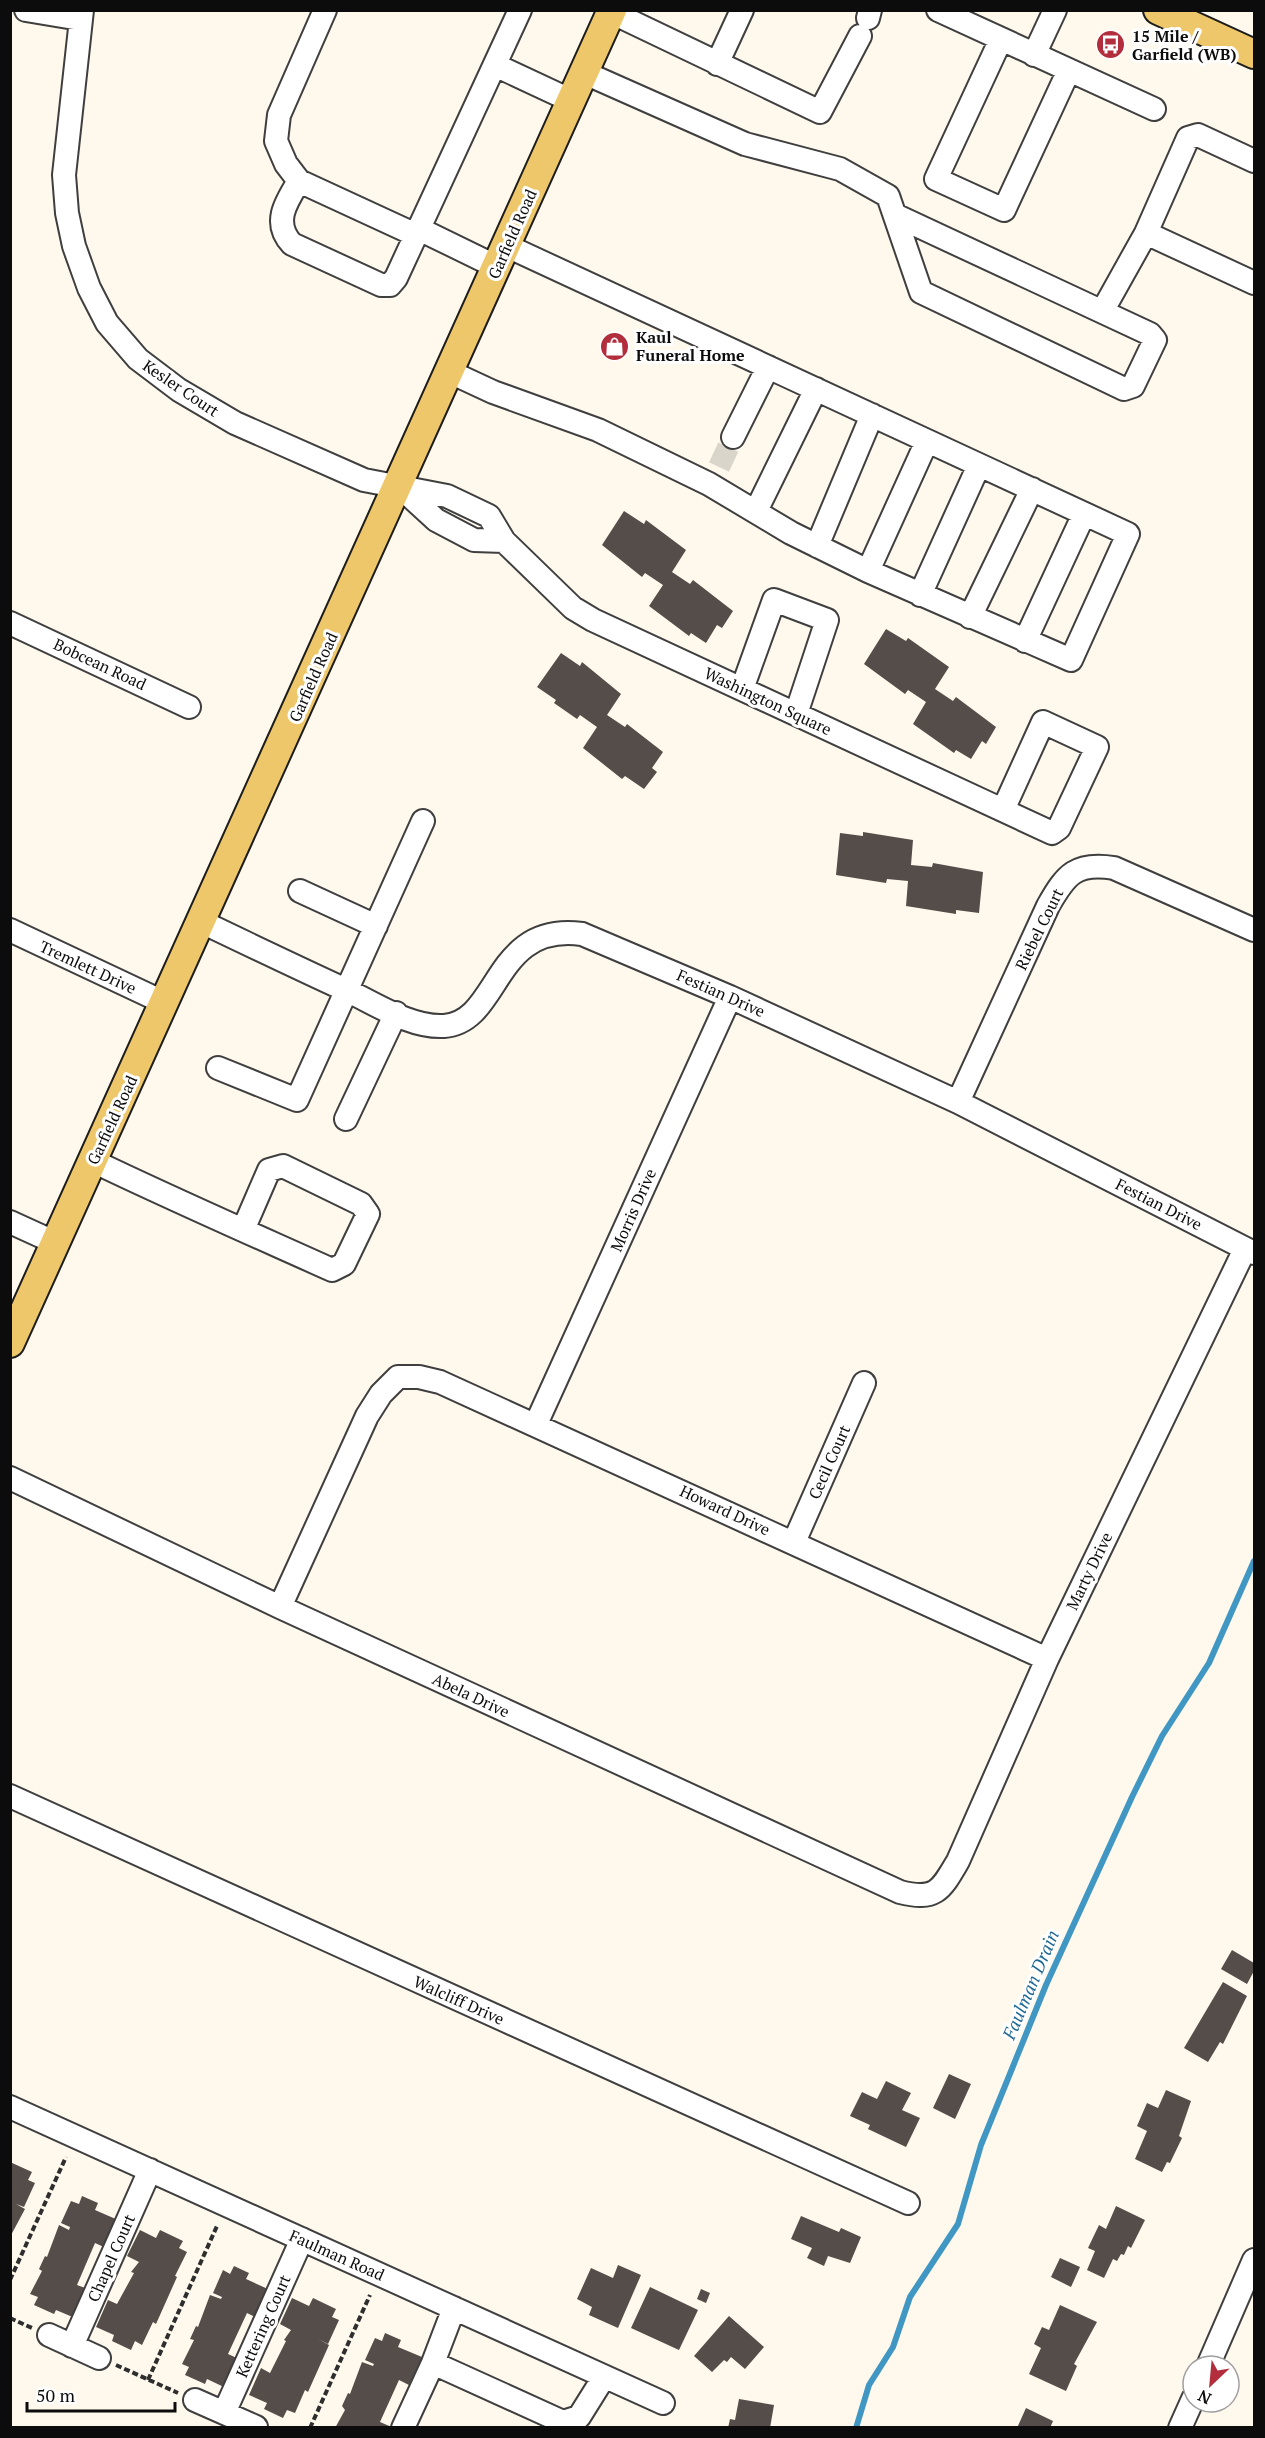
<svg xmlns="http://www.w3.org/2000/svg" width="1265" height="2438" font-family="'PT Serif',serif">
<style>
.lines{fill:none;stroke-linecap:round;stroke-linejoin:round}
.stream{stroke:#4197c3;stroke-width:6}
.building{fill:#544d49}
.minor-tunnel{stroke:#dad5ca;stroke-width:22;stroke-dasharray:22 11;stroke-linecap:butt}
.minor-casing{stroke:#3f3f3f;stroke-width:26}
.major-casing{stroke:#1d1d1d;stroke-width:32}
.path{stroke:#2e2e2e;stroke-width:4;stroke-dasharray:6 3;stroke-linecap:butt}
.minor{stroke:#fff;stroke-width:22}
.major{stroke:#efc76b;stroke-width:28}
.labels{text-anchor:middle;stroke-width:6;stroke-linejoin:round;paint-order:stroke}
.poi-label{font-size:16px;font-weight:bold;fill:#0c0c0c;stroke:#fff;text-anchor:start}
.street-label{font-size:16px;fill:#0c0c0c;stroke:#fff}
.water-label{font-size:18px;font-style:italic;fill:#1f6894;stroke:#fff}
</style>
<rect width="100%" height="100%" fill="#fef9ec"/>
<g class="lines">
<path class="stream" d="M 856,2428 L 869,2385 L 893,2347 L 910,2297 L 958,2224 L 981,2145 L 1046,1985 L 1132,1797 L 1162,1736 L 1209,1663 L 1254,1561"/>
</g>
<path class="building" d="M 624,511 L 644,524 L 646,520 L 686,550 L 672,572 L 690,584 L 693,580 L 733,611 L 722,628 L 717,625 L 706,643 L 691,633 L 689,636 L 649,606 L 663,585 L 645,573 L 642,577 L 602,545 Z
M 886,629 L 906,641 L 908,638 L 949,667 L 935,689 L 953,701 L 956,697 L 996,727 L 986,744 L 982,741 L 971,759 L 956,750 L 954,753 L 913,724 L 926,702 L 908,690 L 905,694 L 864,664 Z
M 561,653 L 580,666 L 582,662 L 621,694 L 607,715 L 625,727 L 627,724 L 663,752 L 652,768 L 657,772 L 644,789 L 625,776 L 622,779 L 583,748 L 597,727 L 580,715 L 577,719 L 554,703 L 556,700 L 537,687 Z
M 863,832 L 913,840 L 911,865 L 932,867 L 933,863 L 983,872 L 979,913 L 956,910 L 956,914 L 906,906 L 908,881 L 887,879 L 886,883 L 836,875 L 840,833 L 863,836 Z
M 1232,1950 L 1254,1963 L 1254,1971 L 1247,1984 L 1221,1969 Z
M 1223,1982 L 1247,1996 L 1223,2044 L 1220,2042 L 1208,2062 L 1184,2048 Z
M 949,2074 L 971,2084 L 955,2119 L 933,2108 Z
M 886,2081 L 911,2093 L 902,2110 L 920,2118 L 906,2147 L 868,2129 L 870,2125 L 850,2116 L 862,2092 L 877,2099 Z
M 1166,2090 L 1191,2101 L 1179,2136 L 1182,2138 L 1170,2163 L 1167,2162 L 1162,2172 L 1135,2159 L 1147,2131 L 1137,2126 L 1147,2103 L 1158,2108 Z
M 10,2162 L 32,2172 L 28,2180 L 35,2183 L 24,2207 L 16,2204 L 25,2209 L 10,2237 Z
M 82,2196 L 98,2203 L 95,2210 L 118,2220 L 106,2248 L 95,2243 L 77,2285 L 88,2289 L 75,2318 L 56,2310 L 54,2314 L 34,2305 L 38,2297 L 30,2294 L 42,2271 L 39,2269 L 45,2256 L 47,2257 L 59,2225 L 69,2230 L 70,2227 L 61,2223 L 71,2201 L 79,2204 Z
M 1116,2206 L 1145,2220 L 1131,2248 L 1128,2246 L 1124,2255 L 1121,2254 L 1117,2261 L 1113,2259 L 1104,2278 L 1087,2270 L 1095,2251 L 1088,2248 L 1099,2225 L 1106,2229 Z
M 801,2216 L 839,2232 L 841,2228 L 861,2237 L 850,2263 L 828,2256 L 824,2266 L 807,2258 L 812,2248 L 791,2239 Z
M 140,2230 L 156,2238 L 160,2230 L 183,2241 L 179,2248 L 187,2252 L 175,2276 L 166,2271 L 177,2277 L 156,2324 L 153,2322 L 142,2345 L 135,2341 L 131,2350 L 112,2341 L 114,2335 L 96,2327 L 108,2300 L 117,2304 L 134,2273 L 131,2272 L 139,2262 L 127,2256 Z
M 1060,2258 L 1080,2267 L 1071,2287 L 1051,2277 Z
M 618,2265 L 641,2275 L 618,2328 L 589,2315 L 592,2307 L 577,2299 L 591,2268 L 613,2278 Z
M 234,2266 L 249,2273 L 246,2279 L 270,2290 L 257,2318 L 247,2313 L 228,2354 L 239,2359 L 226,2388 L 207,2379 L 205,2384 L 185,2375 L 189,2367 L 182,2364 L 194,2340 L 190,2339 L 196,2326 L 198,2327 L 210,2295 L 221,2299 L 222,2297 L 213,2293 L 223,2270 L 230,2274 Z
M 650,2287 L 698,2310 L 679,2350 L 631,2328 Z
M 701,2289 L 710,2293 L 706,2303 L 697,2299 Z
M 292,2298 L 309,2306 L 313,2298 L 336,2309 L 332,2317 L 339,2320 L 328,2344 L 318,2339 L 329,2345 L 308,2392 L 305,2390 L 295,2413 L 287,2410 L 283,2418 L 264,2409 L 267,2403 L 249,2395 L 261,2368 L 270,2373 L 286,2341 L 284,2340 L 291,2330 L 280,2324 Z
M 1060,2305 L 1097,2322 L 1074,2364 L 1077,2366 L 1066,2391 L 1029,2374 L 1041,2348 L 1034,2344 L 1042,2327 L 1049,2330 Z
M 729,2316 L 764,2347 L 745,2369 L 731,2357 L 727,2362 L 724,2360 L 712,2372 L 694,2356 Z
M 385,2333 L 401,2340 L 398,2347 L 422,2357 L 409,2385 L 399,2380 L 380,2422 L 394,2428 L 335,2428 L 345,2410 L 342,2406 L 348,2393 L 350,2394 L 362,2362 L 373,2366 L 374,2364 L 365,2360 L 375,2338 L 382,2341 Z
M 739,2399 L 774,2405 L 770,2428 L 728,2428 L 730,2419 L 735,2420 Z
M 1026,2408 L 1053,2421 L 1050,2428 L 1017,2428 Z"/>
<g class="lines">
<path class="minor-tunnel" d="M 719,467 L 733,437"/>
<defs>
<path id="minor" d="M 26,10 L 80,19
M 82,10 L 64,175 L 67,213 L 74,246 L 89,288 L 107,323 L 138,359 L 179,390 L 235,423 L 364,480 L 447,496 L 489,516 L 504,541 L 474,540 L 436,520 L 399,486
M 325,10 L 279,115 L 276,141 L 286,164 L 299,181 L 416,235
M 938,10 L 1154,109
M 611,12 L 820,112 L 860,36
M 868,18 L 870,10
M 1001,39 L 936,179 L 1004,210 L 1069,70
M 1034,55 L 1055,10
M 717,64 L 742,10
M 495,65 L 572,101
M 585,73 L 745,144 L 840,169 L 888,196 L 921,292 L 1124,389 L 1133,386 L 1155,340 L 1150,334 L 897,216
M 299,181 C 286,202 272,223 292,244 L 381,285 L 390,285 L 396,278 L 520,10
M 419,229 L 497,267
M 1146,233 L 1254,283
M 1103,310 L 1146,233 L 1188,138 L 1198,135 L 1254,161
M 450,372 L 493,392 L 598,430 L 709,484 L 791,533 L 868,571 L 1071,660 L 1128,534 L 507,246
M 733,437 L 768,367
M 756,511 L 816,389
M 504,541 L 573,608 L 593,620 L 1052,833 L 1059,828 L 1097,747 L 1043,722 L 1003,810
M 817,546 L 872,415
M 868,571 L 927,441
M 920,595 L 979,465
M 970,617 L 1032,489
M 10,623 L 189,707
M 1025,641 L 1084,514
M 742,689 L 774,600 L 827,620 L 796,714
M 300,891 L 376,926
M 202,922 C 250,945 298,968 346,990 C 376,1004 411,1028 444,1026 C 501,1022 492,922 582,934 L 730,997 L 958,1102 L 1254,1253
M 10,930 L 165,1003
M 218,1068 L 297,1100 L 423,821
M 958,1102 L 1048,906 C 1066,874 1076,862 1114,868 L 1254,930
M 346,1119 L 396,1013
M 93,1161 C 172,1199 252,1234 332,1270 L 344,1264 L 368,1214 L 361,1204 L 283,1166 L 269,1170 L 243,1230
M 10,1222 L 56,1243
M 536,1424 L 730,997
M 10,1478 L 280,1607 L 900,1892 C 936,1901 941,1890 958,1861 L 1047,1659 L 1245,1249
M 794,1542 L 864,1383
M 280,1607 L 367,1416 L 381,1394 L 398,1377 L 419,1377 L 440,1382 L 1047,1659
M 10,1796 L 908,2203
M 10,2107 L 663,2403
M 49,2335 L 99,2358
M 72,2346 L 150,2170
M 433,2363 L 563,2422 L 579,2417 L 604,2377
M 1208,2366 L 1254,2260
M 195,2400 L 256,2427
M 224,2413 L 302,2239
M 403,2428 L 433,2363 L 454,2308
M 1180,2428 L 1193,2399"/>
<path id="major" d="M 1158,10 L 1254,54
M 10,1343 L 612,10"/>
</defs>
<use href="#minor" class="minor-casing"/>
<use href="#major" class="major-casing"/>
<path class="path" d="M 10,2280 L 66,2157
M 10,2318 L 32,2328
M 116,2365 L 178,2393
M 148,2380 L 217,2226
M 310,2428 L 370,2295"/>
<use href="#minor" class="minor"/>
<use href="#major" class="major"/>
</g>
<defs>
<symbol id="bus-disc" viewBox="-11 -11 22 22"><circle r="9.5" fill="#b22e3c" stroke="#fff"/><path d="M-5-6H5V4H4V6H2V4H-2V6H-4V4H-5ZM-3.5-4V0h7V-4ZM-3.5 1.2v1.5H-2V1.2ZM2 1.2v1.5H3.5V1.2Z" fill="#fff"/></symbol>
<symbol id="shop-disc" viewBox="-11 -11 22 22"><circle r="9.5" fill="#b22e3c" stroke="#fff"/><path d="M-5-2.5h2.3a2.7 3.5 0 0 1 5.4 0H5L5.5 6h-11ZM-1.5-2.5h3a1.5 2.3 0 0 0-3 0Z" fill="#fff"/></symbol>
</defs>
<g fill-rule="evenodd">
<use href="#bus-disc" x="1094" y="28" width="33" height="33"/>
<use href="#shop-disc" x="598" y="330" width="33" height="33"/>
</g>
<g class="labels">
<g class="poi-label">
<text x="1132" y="42">15 Mile /<tspan x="1132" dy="18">Garfield (WB)</tspan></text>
<text x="636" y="343">Kaul<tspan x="636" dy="18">Funeral Home</tspan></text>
</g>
<g class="street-label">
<text transform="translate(512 234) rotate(-66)" y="6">Garfield Road</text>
<text transform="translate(181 388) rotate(34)" y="6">Kesler Court</text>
<text transform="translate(100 664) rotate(25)" y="6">Bobcean Road</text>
<text transform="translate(313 677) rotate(-66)" y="6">Garfield Road</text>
<text transform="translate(768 701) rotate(25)" y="6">Washington Square</text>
<text transform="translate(1039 929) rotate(-64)" y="6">Riebel Court</text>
<text transform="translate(88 967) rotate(25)" y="6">Tremlett Drive</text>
<text transform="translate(721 993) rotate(24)" y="6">Festian Drive</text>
<text transform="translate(112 1120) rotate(-65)" y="6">Garfield Road</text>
<text transform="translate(1159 1204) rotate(27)" y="6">Festian Drive</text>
<text transform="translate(633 1210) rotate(-66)" y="6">Morris Drive</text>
<text transform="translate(829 1462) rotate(-66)" y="6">Cecil Court</text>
<text transform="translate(725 1510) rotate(25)" y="6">Howard Drive</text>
<text transform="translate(1089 1571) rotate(-64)" y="6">Marty Drive</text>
<text transform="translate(471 1695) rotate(25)" y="6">Abela Drive</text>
<text transform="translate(459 2000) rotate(24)" y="6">Walcliff Drive</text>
<text transform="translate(337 2255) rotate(24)" y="6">Faulman Road</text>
<text transform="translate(111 2258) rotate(-66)" y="6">Chapel Court</text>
<text transform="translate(263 2326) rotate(-66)" y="6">Kettering Court</text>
</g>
<g class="water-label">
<text transform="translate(1031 1985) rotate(-67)" y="6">Faulman Drain</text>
</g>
</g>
<rect width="1265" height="2438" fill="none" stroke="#0c0c0c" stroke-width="24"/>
<g transform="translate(1211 2384) rotate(206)"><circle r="28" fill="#ffffff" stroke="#9e9e9e" stroke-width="1.5"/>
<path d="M0-4.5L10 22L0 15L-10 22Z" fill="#b22e3c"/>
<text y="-9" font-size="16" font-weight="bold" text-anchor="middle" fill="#0c0c0c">N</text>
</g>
<path d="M27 2402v9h148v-9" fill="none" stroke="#0c0c0c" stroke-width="3"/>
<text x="36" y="2402" font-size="18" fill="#0c0c0c" stroke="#ffffff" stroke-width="4.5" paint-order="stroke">50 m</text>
</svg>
